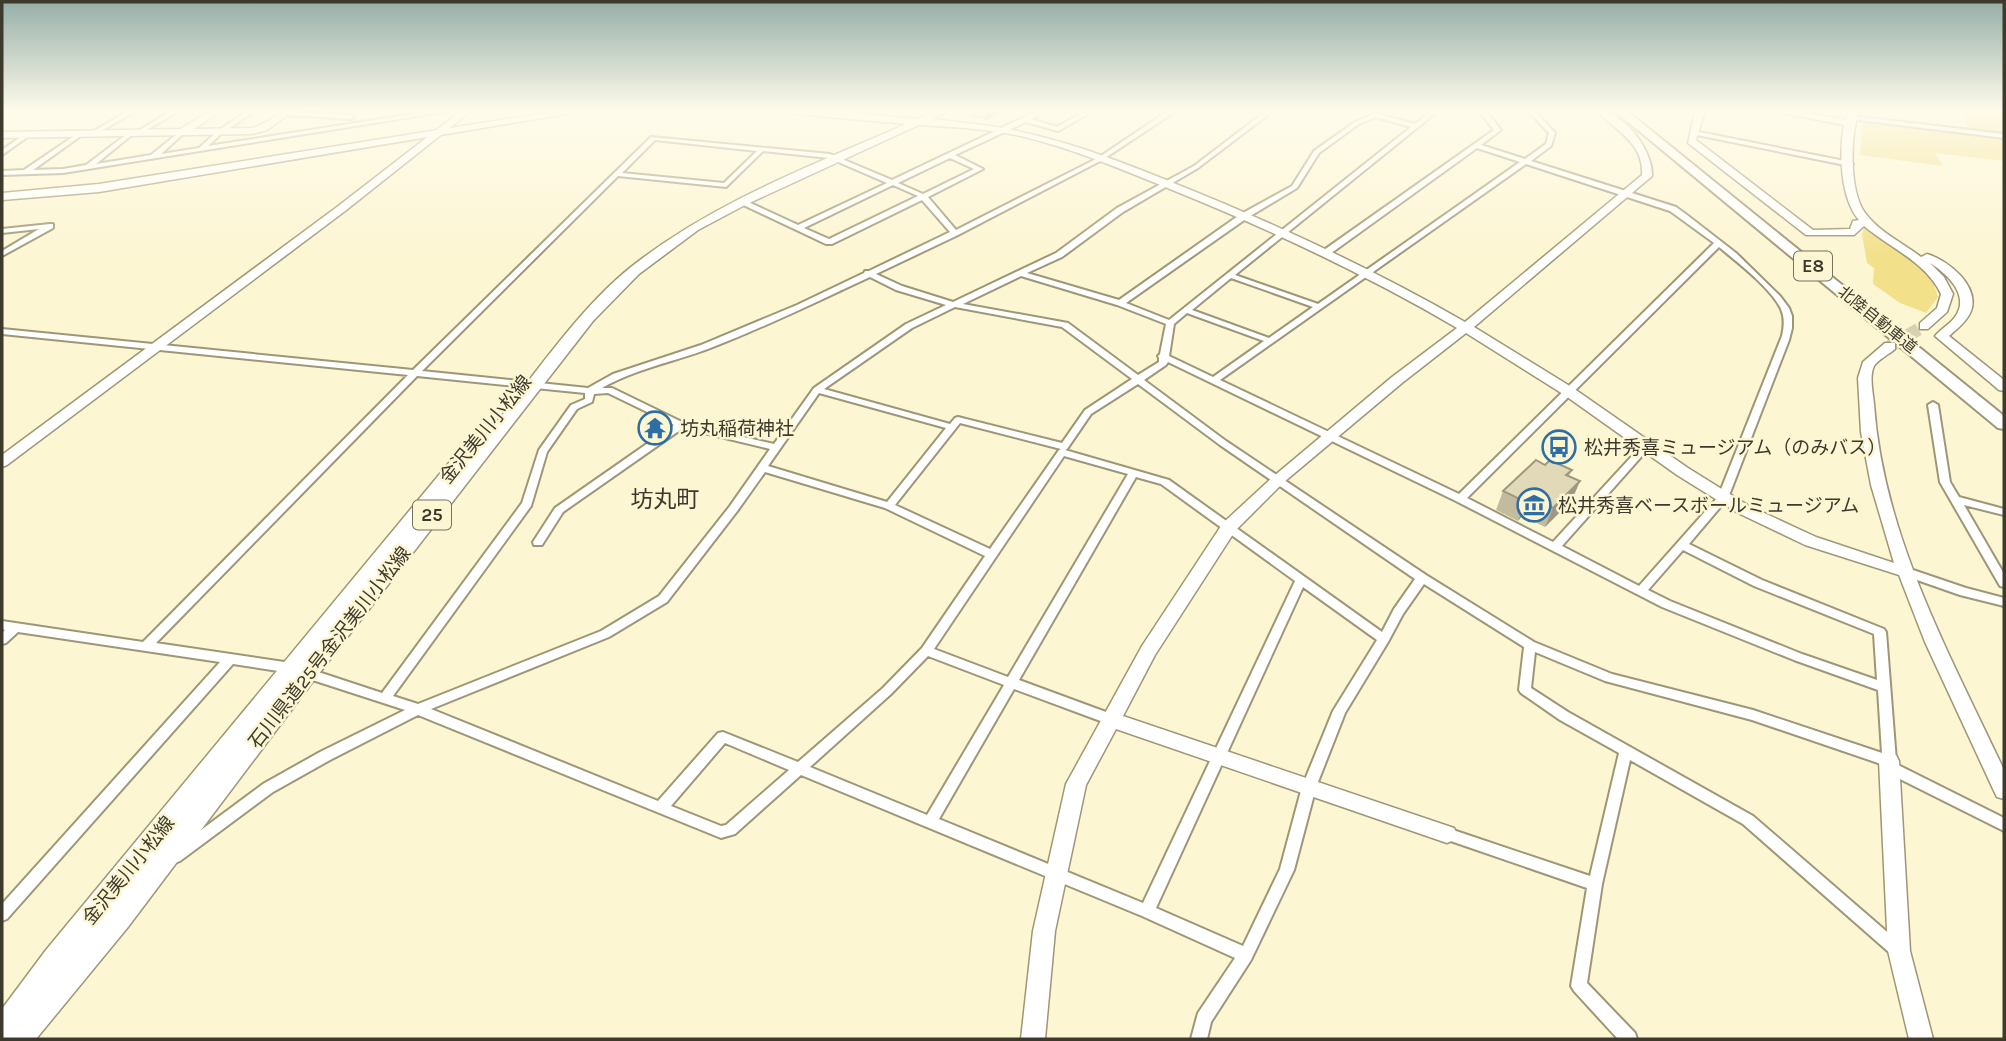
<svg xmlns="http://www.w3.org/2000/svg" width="2006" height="1041" font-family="Karla,'Noto Sans JP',sans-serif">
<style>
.green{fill:#f3e08b}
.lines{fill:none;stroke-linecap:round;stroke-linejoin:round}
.secondary-tunnel{stroke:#d7d0b2;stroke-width:13;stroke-dasharray:13 7;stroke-linecap:butt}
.street-casing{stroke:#9e9777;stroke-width:4}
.secondary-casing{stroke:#9e9777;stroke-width:3}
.primary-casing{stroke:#9e9777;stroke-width:3}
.highway-casing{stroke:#9e9777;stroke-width:4}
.street{fill:#fff;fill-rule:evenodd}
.secondary{fill:#fff;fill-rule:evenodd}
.primary{fill:#fff;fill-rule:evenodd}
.highway{fill:#fff;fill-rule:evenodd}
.wall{fill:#c2bb9d}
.shaded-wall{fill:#9e9880}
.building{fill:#e1d9b7;stroke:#9e9880;stroke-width:2}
.labels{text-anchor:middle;stroke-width:5;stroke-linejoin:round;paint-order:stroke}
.far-street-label{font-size:16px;fill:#3d3a2d;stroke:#fdf6d3}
.shield{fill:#fdf6d3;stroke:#77725f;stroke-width:2}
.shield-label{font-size:18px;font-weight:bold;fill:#3d3a2d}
.poi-label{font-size:19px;fill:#3d3a2d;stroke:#fdf6d3;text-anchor:start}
.street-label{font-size:19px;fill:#3d3a2d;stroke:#fdf6d3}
.quarter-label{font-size:23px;fill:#3d3a2d;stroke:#fdf6d3}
</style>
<rect width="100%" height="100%" fill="#fdf6d3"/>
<path class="green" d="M 1961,111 L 2004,111 L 2004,134 L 1968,129 Z
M 1863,123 L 2004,139 L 2004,161 L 1935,153 L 1943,166 L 1860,155 Z
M 1864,229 C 1891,242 1932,267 1938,297 L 1926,313 L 1900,303 L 1873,284 L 1874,268 L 1867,263 L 1862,234 Z"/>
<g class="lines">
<path class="secondary-tunnel" d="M 1890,346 L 1924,326"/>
<defs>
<path id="street" d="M 128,111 L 136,111 L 94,135 L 89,134 Z
M 171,111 L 179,111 L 140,134 L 135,133 Z
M 247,111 L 255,111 L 222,133 L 208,146 L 432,111 L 449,111 L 63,173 L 2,175 L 2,171 L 24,170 L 80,132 L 82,133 L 82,135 L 33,170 L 63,169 L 86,165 L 131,131 L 134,133 L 133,134 L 96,164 L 151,155 L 182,130 L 185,132 L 184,133 L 161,154 L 199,148 L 218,131 Z
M 285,111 L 351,115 L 354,117 L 351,119 L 286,115 L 283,113 Z
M 1037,111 L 1046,111 L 1031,119 L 1057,127 L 1085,111 L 1093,111 L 1058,131 L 1026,122 L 955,155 L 983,169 L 928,197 L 956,230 L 1098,158 L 1168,111 L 1176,111 L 1102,160 L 958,235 L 876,274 L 902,286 L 953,302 L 1056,253 L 1117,208 L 1194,166 L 1266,111 L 1273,111 L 1198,168 L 1123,212 L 1062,257 L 1027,273 L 1119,300 L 1241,214 L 1292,186 L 1314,151 L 1355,122 L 1375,113 L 1415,124 L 1431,111 L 1438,111 L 1235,275 L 1318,304 L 1520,162 L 1477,148 L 1330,254 L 1324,254 L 1324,250 L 1494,130 L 1479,111 L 1486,111 L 1501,130 L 1481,145 L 1525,159 L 1546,144 L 1549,133 L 1528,111 L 1535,111 L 1555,133 L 1551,146 L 1531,161 L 1676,207 L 1687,215 L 1736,253 L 1780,296 L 1789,308 L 1792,316 L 1792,328 L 1789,340 L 1728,498 L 1689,544 L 1762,580 L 1884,629 L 1886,632 L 1896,761 L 1894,763 L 2004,818 L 2004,831 L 1884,771 L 1882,767 L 1884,765 L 1752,720 L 1605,681 L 1535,652 L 1531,688 L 1568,712 L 1753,816 L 1901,944 L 1903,949 L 1901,954 L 1896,956 L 1891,954 L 1743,824 L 1630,760 L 1602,884 L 1587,983 L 1635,1033 L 1637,1039 L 1618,1039 L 1574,991 L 1571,986 L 1587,888 L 1442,838 L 1440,834 L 1442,830 L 1447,828 L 1590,876 L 1619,753 L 1560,720 L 1521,693 L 1519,690 L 1524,647 L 1424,584 L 1403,614 L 1388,642 L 1345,713 L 1316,787 L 1294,870 L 1251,960 L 1211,1022 L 1207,1039 L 1191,1039 L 1198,1013 L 1235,958 L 1142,916 L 801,775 L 735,834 L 721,838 L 418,715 L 330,760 L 273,792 L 180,861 L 175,863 L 170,861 L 168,857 L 170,853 L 263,784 L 320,752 L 405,710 L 291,673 L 233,664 L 7,919 L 2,921 L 2,904 L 220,662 L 18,632 L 6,643 L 2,644 L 2,633 L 5,630 L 2,629 L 2,621 L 143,642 L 408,375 L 2,334 L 2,329 L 413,370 L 651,137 L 830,154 L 892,180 ZM 1376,117 L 1411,127 L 1169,320 L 1126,303 L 1247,218 L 1297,188 L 1319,153 L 1359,124 ZM 655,140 L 757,151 L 724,183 L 622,173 ZM 763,151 L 829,158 L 887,183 L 798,225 L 744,200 L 737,202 L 826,244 L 832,244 L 922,200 L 950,232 L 869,271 L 865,271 L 864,273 L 797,305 L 701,345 L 613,374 L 588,388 L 422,371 L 618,176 L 726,187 ZM 950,158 L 974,169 L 923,194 L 898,183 ZM 1526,164 L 1670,211 L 1714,243 L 1459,494 L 1220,380 ZM 893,185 L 918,196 L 829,239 L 804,228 ZM 1719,247 C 1737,262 1771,288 1781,309 C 1785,318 1784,327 1782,336 L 1718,497 L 1639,586 L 1562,546 L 1649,448 L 1651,446 L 1649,444 L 1643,444 L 1553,542 L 1467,498 ZM 1021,276 L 1117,305 L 1166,324 L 1160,354 L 1158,356 L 1159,358 L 1159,362 L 1138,375 L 1068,323 L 963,304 ZM 870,277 L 896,290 L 946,305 L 906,324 L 814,388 L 774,444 L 684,423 L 612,388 L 602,388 C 635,369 673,362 708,349 C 763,328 816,302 870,277 ZM 1231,278 L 1313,307 L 1269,338 L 1192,310 ZM 955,307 L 1062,327 L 1132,379 L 1085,410 L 1062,443 L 958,417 L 955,418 L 950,424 L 824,389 L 912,328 ZM 1187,313 L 1264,341 L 1213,377 L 1169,356 L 1174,324 ZM 1168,362 L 1456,501 L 1662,607 L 1794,660 L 1878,690 L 1882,753 L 1753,710 L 1612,674 L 1534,642 L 1426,575 L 1226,441 L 1144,380 L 1166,365 ZM 417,376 L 585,393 L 585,399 L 571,405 L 539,450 L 522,503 L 382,693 L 291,663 L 156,643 ZM 1138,384 L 1220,445 L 1415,579 L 1394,609 L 1382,632 L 1169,480 L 1065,450 L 1067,449 L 1091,414 ZM 608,393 L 674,425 L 555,508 L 533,542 L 534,545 L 542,545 L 563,512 L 683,428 L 770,449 L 730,506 L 659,596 L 601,631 L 418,704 L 393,696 L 531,506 L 547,452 L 577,409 L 592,402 L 594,394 ZM 819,393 L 946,428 L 887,502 L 768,466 ZM 960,423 L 1061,449 L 1059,450 L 990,549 L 895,505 ZM 1064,456 L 1128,474 L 1008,677 L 934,649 ZM 765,472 L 885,508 L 985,556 L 922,648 L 883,688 L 798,762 L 723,732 L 718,733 L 658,801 L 431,709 L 609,637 L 667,602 L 738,510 ZM 1136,477 L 1161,484 L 1295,581 L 1143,903 L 939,819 L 1014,689 L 1106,723 L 1110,724 L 1114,723 L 1116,719 L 1114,715 L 1019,680 ZM 1683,550 L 1754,586 L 1874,634 L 1877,680 L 1802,654 L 1670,601 L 1648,590 ZM 1303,587 L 1377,640 L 1333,711 L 1302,787 L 1280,869 L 1243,946 L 1156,908 ZM 928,656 L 1004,685 L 927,815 L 810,767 L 891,694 ZM 725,743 L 789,770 L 726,825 L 721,826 L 671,806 Z
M 1852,116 L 2004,134 L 2004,138 L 1850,119 L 1850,117 Z
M 1694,131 L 1850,162 L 1853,164 L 1850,166 L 1692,134 L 1692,132 Z
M 25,134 L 30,135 L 2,155 L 2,150 Z
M 50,224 L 53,224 L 53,228 L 2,256 L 2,251 L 39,229 L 2,233 L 2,229 Z
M 1933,402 L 1938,405 L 1950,482 L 1959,497 L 2004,509 L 2004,515 L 1964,505 L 2004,574 L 2004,587 L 2000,586 L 1940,482 L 1928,405 Z
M 1904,567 L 1966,588 L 2004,598 L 2004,606 L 1960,595 L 1900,574 L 1898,571 L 1900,568 Z"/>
<path id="secondary" d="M 210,111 L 221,111 L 194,129 L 252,128 C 268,124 277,111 293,111 L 267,130 L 252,134 L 2,138 L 2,132 L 180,129 Z
M 461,111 L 471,111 L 345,211 L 7,465 L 2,467 L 2,455 L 337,207 Z
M 1597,111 C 1624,111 1653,150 1652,176 L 1474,327 L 1573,388 L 1688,468 L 1749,506 L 1816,537 L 1894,563 L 1871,485 L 1861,432 L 1858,378 L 1863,362 L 1885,343 L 1895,343 L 1895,349 C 1889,354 1878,360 1874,366 C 1869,376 1873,393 1874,404 C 1883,535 1949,653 2004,770 L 2004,799 L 1997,797 L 1994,791 L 1925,642 L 1899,575 L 1805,545 L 1738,513 L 1677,475 L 1563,394 L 1466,333 L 1402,383 L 1284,482 L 1235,531 L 1155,655 L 1123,716 L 1454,828 L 1457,834 L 1454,840 L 1447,843 L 1116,729 L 1086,785 L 1055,931 L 1045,1039 L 1021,1039 L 1033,931 L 1066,784 L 1142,646 L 1223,523 L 1274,476 L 1392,377 L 1457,328 C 1365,274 1269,229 1170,189 C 1123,170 1074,149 1025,137 C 990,129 954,127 919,125 L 914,122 C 924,116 944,121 956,122 C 1035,128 1108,156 1181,186 C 1278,225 1373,269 1465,322 L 1642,175 C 1644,143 1616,131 1597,111 Z
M 1695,111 L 1705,111 L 1696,140 L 1813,230 L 1850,229 L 1853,221 L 1859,220 C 1840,198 1839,152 1844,125 L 1772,111 L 1796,111 L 1846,120 L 1849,111 L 1859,111 C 1850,136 1849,191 1865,213 C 1879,232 1903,243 1921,257 L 1927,254 C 1948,260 1980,286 1971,311 C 1967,321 1957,329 1949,336 L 2004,380 L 2004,391 L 1999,390 L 1935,336 C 1941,329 1950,324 1955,317 C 1971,295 1946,273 1930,263 L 1944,277 L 1953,294 L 1947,312 L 1928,329 L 1920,329 L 1920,323 L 1937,308 L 1941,294 C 1926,262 1890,248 1864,226 L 1854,235 L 1806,235 L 1688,143 Z
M 1889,753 L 1896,755 L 1899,761 L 1910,951 L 1933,1039 L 1909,1039 L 1888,951 L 1879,761 L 1882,755 Z"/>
<path id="primary" d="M 557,111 L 584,111 L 99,192 L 2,200 L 2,193 L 99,184 Z
M 791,111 L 834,111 L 917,119 L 935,111 L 949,111 L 745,205 L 698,230 L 639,274 L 593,321 L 314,680 L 128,927 L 36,1039 L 2,1039 L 2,1009 L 46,950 L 472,435 L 478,433 L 485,437 C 529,383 577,310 631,267 C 713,202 811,166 906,124 L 796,114 Z"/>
<path id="highway" d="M 1615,111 L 1627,111 L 2004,416 L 2004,429 L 1998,428 Z"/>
</defs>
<use href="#street" class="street-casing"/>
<use href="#secondary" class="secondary-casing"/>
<use href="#primary" class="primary-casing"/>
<use href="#highway" class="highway-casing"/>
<use href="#street" class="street"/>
<use href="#secondary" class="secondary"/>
<use href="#primary" class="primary"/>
<use href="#highway" class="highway"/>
</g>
<path class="wall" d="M 970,111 L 999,111 L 999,113 L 986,120 L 970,116 Z
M 1545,465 L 1572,470 L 1569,476 L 1572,500 L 1545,527 L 1522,516 L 1518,521 L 1496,510 L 1503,491 Z"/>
<path class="shaded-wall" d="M 985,111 L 999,111 L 999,113 L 986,120 Z
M 1580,481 L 1572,500 L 1545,527 L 1553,508 Z
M 1530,497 L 1522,516 L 1518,521 L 1526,502 Z"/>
<path class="building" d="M 1536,460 L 1545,465 L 1550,460 L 1572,470 L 1566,475 L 1580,481 L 1553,508 L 1530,497 L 1526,502 L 1503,491 Z"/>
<linearGradient id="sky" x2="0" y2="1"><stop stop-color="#95aea7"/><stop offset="0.43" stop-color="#fefbeb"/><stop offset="1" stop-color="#fefbeb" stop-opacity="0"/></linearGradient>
<rect width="2006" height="257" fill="url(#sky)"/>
<defs>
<symbol id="temple-ring" viewBox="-11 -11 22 22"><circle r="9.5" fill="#fdf6d3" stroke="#2e6ea5" stroke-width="1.5"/><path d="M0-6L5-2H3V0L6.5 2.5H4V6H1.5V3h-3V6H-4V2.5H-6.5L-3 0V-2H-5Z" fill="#2e6ea5"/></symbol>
<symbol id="bus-ring" viewBox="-11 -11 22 22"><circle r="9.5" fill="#fdf6d3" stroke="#2e6ea5" stroke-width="1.5"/><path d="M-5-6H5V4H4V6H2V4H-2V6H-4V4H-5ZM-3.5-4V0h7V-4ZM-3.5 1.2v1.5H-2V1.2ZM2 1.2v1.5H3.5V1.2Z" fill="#2e6ea5"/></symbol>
<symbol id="museum-ring" viewBox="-11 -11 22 22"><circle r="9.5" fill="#fdf6d3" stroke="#2e6ea5" stroke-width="1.5"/><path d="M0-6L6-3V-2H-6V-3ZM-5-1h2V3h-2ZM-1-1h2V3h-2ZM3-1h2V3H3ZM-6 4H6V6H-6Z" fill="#2e6ea5"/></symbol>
</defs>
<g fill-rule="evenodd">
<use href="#temple-ring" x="636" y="409" width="38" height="38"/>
<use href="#bus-ring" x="1540" y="428" width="38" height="38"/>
<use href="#museum-ring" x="1515" y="486" width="38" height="38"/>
</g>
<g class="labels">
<g class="far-street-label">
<text transform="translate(1878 319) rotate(39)" y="6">北陸自動車道</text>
</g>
<g class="shield">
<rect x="1794" y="251.5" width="38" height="29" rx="5"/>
<rect x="413" y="500.5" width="38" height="29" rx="5"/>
</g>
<g class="shield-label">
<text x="1813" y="272">E8</text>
<text x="432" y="521">25</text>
</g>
<g class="poi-label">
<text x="680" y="435">坊丸稲荷神社</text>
<text x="1584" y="454">松井秀喜ミュージアム（のみバス）</text>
<text x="1558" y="512">松井秀喜ベースボールミュージアム</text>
</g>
<g class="street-label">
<text transform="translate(485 429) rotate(-51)" y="7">金沢美川小松線</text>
<text transform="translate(329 647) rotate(-52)" y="7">石川県道25号金沢美川小松線</text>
<text transform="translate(128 870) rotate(-51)" y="7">金沢美川小松線</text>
</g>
<g class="quarter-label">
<text x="665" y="507">坊丸町</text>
</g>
</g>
<rect width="2006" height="1041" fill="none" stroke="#3d3a2d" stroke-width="7"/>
</svg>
